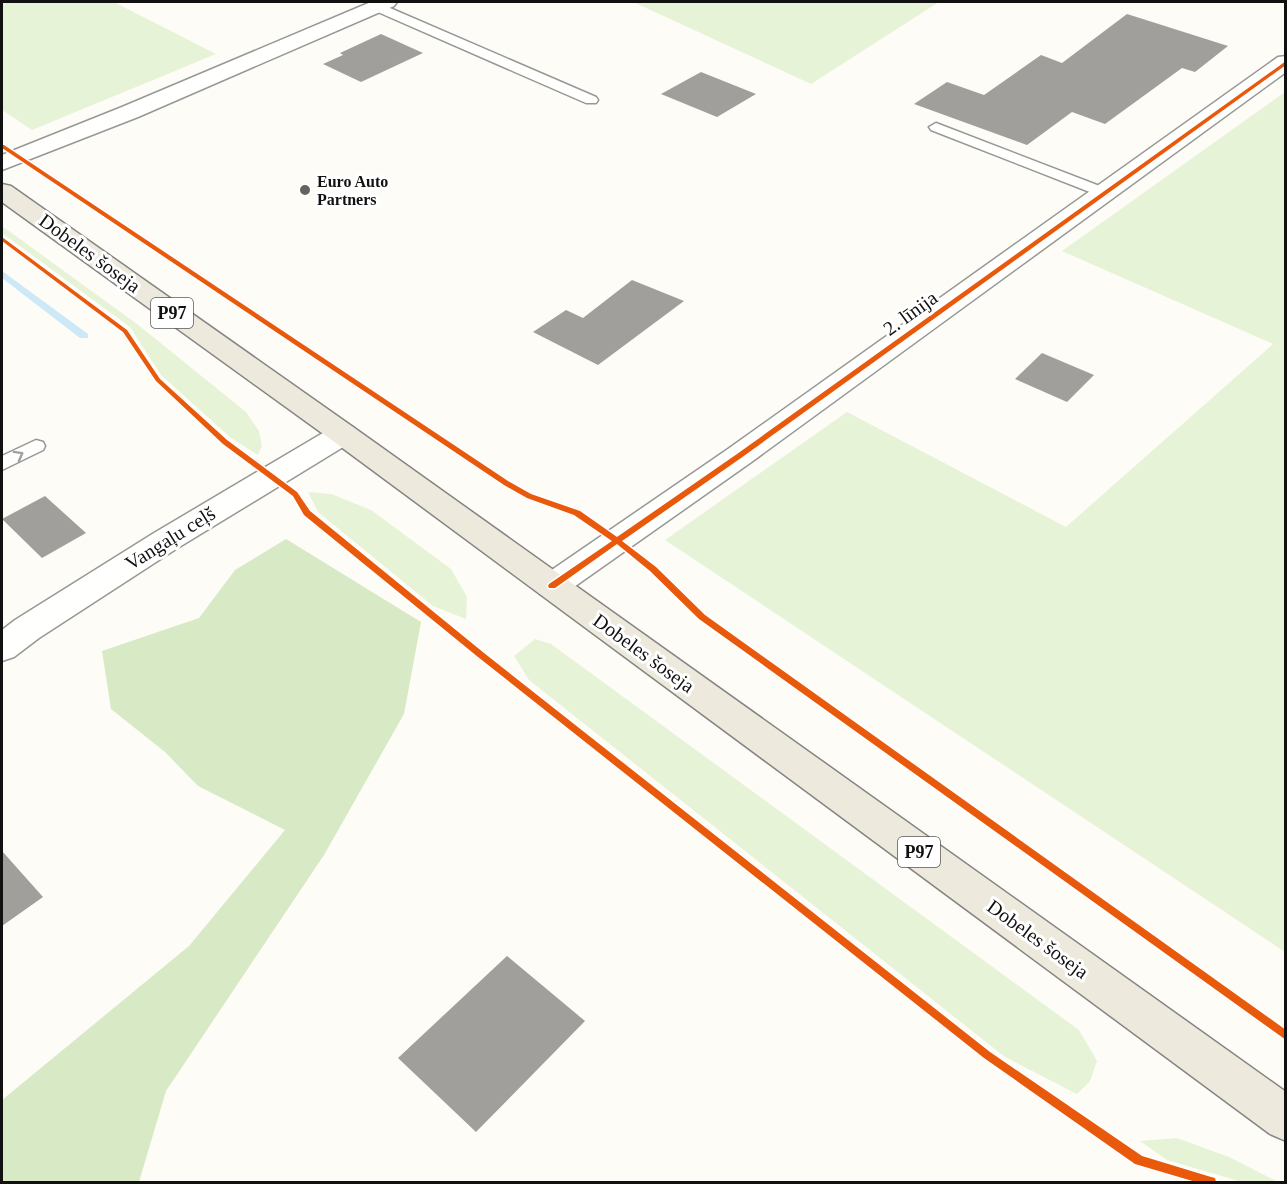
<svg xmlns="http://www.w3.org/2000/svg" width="1287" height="1184" font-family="Georgia,serif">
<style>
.green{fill:#e7f3d7}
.forest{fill:#d8eac5}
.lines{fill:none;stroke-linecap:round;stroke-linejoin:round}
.stream{fill:#cde8f7;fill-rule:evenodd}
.building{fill:#a19f9c}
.lane-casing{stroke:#979795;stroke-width:3}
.street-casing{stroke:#979795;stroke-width:3}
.primary-casing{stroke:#858482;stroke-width:3}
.lane{fill:#fffffe;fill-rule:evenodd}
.street{fill:#fffffe;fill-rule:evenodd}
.primary{fill:#ede9dc;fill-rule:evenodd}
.cycleway-casing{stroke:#fff;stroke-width:3}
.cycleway{fill:#e8590c;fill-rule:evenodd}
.oneway{stroke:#a0a09f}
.poi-dot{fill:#646362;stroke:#fff;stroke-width:2}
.labels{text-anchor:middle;stroke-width:6;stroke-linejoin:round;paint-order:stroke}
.far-poi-label{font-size:16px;font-weight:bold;fill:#111;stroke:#fff;text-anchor:start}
.shield{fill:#fff;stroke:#585858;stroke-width:1.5}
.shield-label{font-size:18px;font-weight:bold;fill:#111}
.street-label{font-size:20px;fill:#111;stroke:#fff}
</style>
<rect width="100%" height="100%" fill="#fdfcf7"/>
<path class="green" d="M 2,2 L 114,2 L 216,54 L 32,130 L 2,110 Z
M 633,2 L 939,2 L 811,84 Z
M 1285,92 L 1285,91 L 1285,952 L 665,540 L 847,412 L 1066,527 L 1273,344 L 1062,251 Z
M 2,226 L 137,324 L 246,412 L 259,431 L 262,446 L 258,455 L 231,438 L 161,375 L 130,327 L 2,233 Z
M 308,492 L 331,494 L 371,510 L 451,569 L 467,597 L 466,619 L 433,606 L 318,512 Z
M 535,639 L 551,644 L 1079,1030 L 1097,1061 L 1090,1081 L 1077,1094 L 1005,1057 L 529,680 L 514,656 Z
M 1177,1138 L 1229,1157 L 1278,1182 L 1242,1182 L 1167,1160 L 1140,1141 Z"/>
<path class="forest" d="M 286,539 L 421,622 L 404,714 L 324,855 L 166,1091 L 139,1182 L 2,1182 L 2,1100 L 189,946 L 285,830 L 198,786 L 165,752 L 111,709 L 102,651 L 199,618 L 235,570 Z"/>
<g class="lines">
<path class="stream" d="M 2,271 L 88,334 L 88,338 L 80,338 L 2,278 Z"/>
</g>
<path class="building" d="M 1127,14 L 1228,46 L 1195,72 L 1182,68 L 1105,124 L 1072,112 L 1027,145 L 914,104 L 947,82 L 984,95 L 1041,55 L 1062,63 Z
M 381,34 L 423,53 L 361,82 L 323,64 L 343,55 L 340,53 Z
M 701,72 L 756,94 L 717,117 L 661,94 Z
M 632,280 L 684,301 L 598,365 L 533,332 L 566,310 L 583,318 Z
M 1042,353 L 1094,375 L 1067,402 L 1015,379 Z
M 45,496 L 86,533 L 42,558 L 2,519 Z
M 2,851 L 43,897 L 2,926 Z
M 507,956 L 585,1021 L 476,1132 L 398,1058 Z"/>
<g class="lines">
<defs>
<path id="lane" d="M 376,2 L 596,97 L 598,100 L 596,103 L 586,103 L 371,9 L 370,6 L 371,3 Z
M 936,123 L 1110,190 L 1113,193 L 1110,196 L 1100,196 L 931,130 L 929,127 Z
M 36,440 L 43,442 L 45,446 L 43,450 L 2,470 L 2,456 Z"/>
<path id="street" d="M 371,2 L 397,2 L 394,6 L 138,117 L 2,170 L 2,155 L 122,107 Z
M 1286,56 L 1286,72 L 750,463 L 564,594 L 552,598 L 540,594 L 536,586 L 540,578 L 728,449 L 1278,57 Z
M 343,425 L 353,427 L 358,434 L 353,441 L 176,549 L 39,638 L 14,657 L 2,661 L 2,630 L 15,620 L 154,533 L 333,427 Z"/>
<path id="primary" d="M 2,184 L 11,186 L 353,427 L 1286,1092 L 1286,1141 L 1270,1134 L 333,441 L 2,202 Z"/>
</defs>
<use href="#lane" class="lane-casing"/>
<use href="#street" class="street-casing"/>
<use href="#primary" class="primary-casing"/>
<use href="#lane" class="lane"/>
<use href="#street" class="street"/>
<use href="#primary" class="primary"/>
<defs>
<path id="cycleway" d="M 1286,61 L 1286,65 L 741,458 L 622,541 L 656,567 L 705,615 L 1286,1030 L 1286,1040 L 699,619 L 650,571 L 617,544 L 555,588 L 549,588 L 548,586 L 549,584 L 612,541 L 574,515 L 527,498 L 504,485 L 2,148 L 2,145 L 4,145 L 508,481 L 531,494 L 580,511 L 617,537 L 737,454 Z
M 2,237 L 127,330 L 160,379 L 227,440 L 297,492 L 310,511 L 484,653 L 990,1052 L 1142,1156 L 1211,1177 L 1215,1178 L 1216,1182 L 1196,1182 L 1135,1164 L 984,1058 L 478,657 L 304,515 L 293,496 L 223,444 L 156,381 L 123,332 L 2,241 Z"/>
</defs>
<use href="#cycleway" class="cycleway-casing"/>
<use href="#cycleway" class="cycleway"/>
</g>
<defs><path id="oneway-chevron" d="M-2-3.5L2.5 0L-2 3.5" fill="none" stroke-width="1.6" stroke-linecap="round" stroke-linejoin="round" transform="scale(1.5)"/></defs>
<use class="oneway" href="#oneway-chevron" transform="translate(19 455) rotate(-29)"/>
<circle class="poi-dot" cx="305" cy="190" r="6"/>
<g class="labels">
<g class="far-poi-label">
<text x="317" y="187">Euro Auto<tspan x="317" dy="18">Partners</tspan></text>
</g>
<g class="shield">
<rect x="151" y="298" width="42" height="30" rx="4.5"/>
<rect x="898" y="837" width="42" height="30" rx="4.5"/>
</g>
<g class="shield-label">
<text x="172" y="319">P97</text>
<text x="919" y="858">P97</text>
</g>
<g class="street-label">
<text transform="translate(90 253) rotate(36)" y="7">Dobeles šoseja</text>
<text transform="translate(910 313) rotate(-36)" y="7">2. līnija</text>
<text transform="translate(170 538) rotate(-32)" y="7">Vangaļu ceļš</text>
<text transform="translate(644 653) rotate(36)" y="7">Dobeles šoseja</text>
<text transform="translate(1038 939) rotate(36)" y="7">Dobeles šoseja</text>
</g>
</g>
<rect width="1287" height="1184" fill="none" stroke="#111111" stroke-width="6"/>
</svg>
